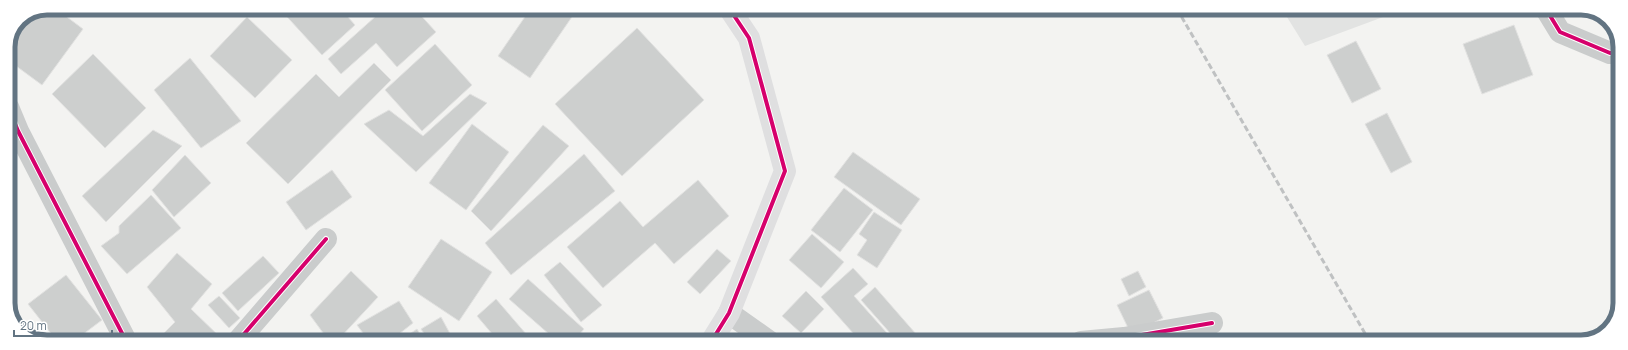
<svg xmlns="http://www.w3.org/2000/svg" width="1628" height="350" font-family="Manrope,sans-serif">
<style>
.built{fill:#e2e3e2}
.building{fill:#cdcfce;stroke:#e2e2e1}
.lines{fill:none;stroke-linecap:round;stroke-linejoin:round}
.street{stroke:#cacccc;stroke-width:22}
.secondary{stroke:#dfdfe0;stroke-width:22}
.rail{stroke:#bfc1c2;stroke-width:3;stroke-dasharray:6 3;stroke-linecap:butt}
.cycleway-casing{stroke:#fff;stroke-width:6}
.cycleway{stroke:#d6006c;stroke-width:4}
.rim{fill:none;stroke:#627482;stroke-width:5}
</style>
<rect width="100%" height="100%" fill="#f3f3f1"/>
<path class="built" d="M 1282,9 L 1402,9 L 1402,10 L 1305,46 Z"/>
<path class="building" d="M 47,8 L 55,8 L 83,29 L 42,85 L 8,60 L 8,47 L 20,19 Z
M 279,8 L 340,8 L 355,25 L 322,55 Z
M 385,8 L 414,8 L 436,32 L 397,67 L 376,43 L 341,74 L 328,59 Z
M 531,8 L 578,8 L 530,78 L 498,56 Z
M 247,17 L 292,60 L 255,98 L 210,56 Z
M 1514,25 L 1533,75 L 1482,94 L 1463,44 Z
M 637,28 L 704,100 L 622,176 L 555,104 Z
M 1356,41 L 1381,89 L 1352,103 L 1327,55 Z
M 435,44 L 472,85 L 422,131 L 385,90 Z
M 93,54 L 146,108 L 105,148 L 52,94 Z
M 190,58 L 241,121 L 201,148 L 154,90 Z
M 374,63 L 391,80 L 288,184 L 246,143 L 316,74 L 339,97 Z
M 470,94 L 487,103 L 416,172 L 364,124 L 389,110 L 423,136 Z
M 1387,113 L 1412,162 L 1391,173 L 1365,124 Z
M 472,124 L 509,152 L 466,210 L 429,183 Z
M 543,125 L 569,146 L 491,231 L 471,211 Z
M 153,130 L 182,146 L 106,222 L 82,196 Z
M 853,152 L 920,199 L 901,225 L 834,177 Z
M 584,154 L 615,191 L 511,275 L 485,243 Z
M 185,155 L 211,183 L 174,217 L 152,190 Z
M 332,170 L 352,197 L 306,230 L 286,202 Z
M 698,180 L 729,216 L 674,264 L 655,243 L 603,288 L 567,247 L 620,201 L 643,227 Z
M 844,188 L 873,210 L 840,252 L 811,230 Z
M 151,195 L 181,228 L 127,274 L 101,246 L 119,233 L 119,226 Z
M 874,212 L 902,230 L 877,268 L 857,255 L 867,240 L 859,234 Z
M 812,234 L 844,262 L 821,288 L 789,260 Z
M 441,239 L 492,272 L 459,321 L 408,287 Z
M 717,249 L 731,261 L 700,294 L 687,282 Z
M 177,253 L 212,284 L 191,309 L 222,339 L 219,341 L 158,341 L 157,340 L 175,322 L 147,287 Z
M 263,256 L 279,273 L 238,311 L 222,293 Z
M 560,262 L 602,305 L 581,322 L 544,275 Z
M 853,268 L 868,284 L 854,296 L 895,342 L 861,342 L 821,297 Z
M 351,271 L 378,297 L 337,341 L 329,341 L 310,315 Z
M 1138,271 L 1146,287 L 1129,296 L 1121,279 Z
M 66,275 L 102,320 L 74,341 L 57,341 L 28,304 Z
M 528,279 L 584,329 L 573,342 L 558,342 L 509,299 Z
M 875,287 L 923,342 L 898,342 L 861,300 Z
M 1149,290 L 1163,318 L 1131,334 L 1117,305 Z
M 806,291 L 824,309 L 801,333 L 782,316 Z
M 219,296 L 240,318 L 229,328 L 208,305 Z
M 496,299 L 533,342 L 499,342 L 477,316 Z
M 399,301 L 413,323 L 390,341 L 369,341 L 357,325 Z
M 441,317 L 454,341 L 429,341 L 421,329 Z
M 417,329 L 424,341 L 399,341 Z"/>
<g class="lines">
<path class="street" d="M 1546,9 L 1560,32 L 1610,53 L 1620,52
M 8,107 L 18,131 L 126,341
M 729,313 L 770,342
M 238,341 L 326,239
M 1081,342 L 1124,338 L 1212,323"/>
<path class="secondary" d="M 711,342 L 729,313 L 785,171 L 749,38 L 729,8"/>
<path class="rail" d="M 1177,9 L 1370,342"/>
<defs>
<path id="cycleway" d="M 1546,9 L 1560,32 L 1610,53 L 1620,52
M 8,107 L 18,131 L 126,341
M 238,341 L 326,239
M 711,342 L 729,313 L 785,171 L 749,38 L 729,8
M 1081,342 L 1124,338 L 1212,323"/>
</defs>
<use href="#cycleway" class="cycleway-casing"/>
<use href="#cycleway" class="cycleway"/>
</g>
<path d="M0 0H1628V350H0ZM47 15H1581A32 32 0 0 1 1613 47V303A32 32 0 0 1 1581 335H47A32 32 0 0 1 15 303V47A32 32 0 0 1 47 15Z" fill="#fff" fill-rule="evenodd"/>
<path class="rim" d="M47 15H1581A32 32 0 0 1 1613 47V303A32 32 0 0 1 1581 335H47A32 32 0 0 1 15 303V47A32 32 0 0 1 47 15Z"/>
<path d="M14 330v6h98v-6" fill="none" stroke="#627482" stroke-width="2"/>
<text x="20" y="330" font-size="12" fill="#627482" stroke="#ffffff" stroke-width="3" paint-order="stroke">20 m</text>
</svg>
